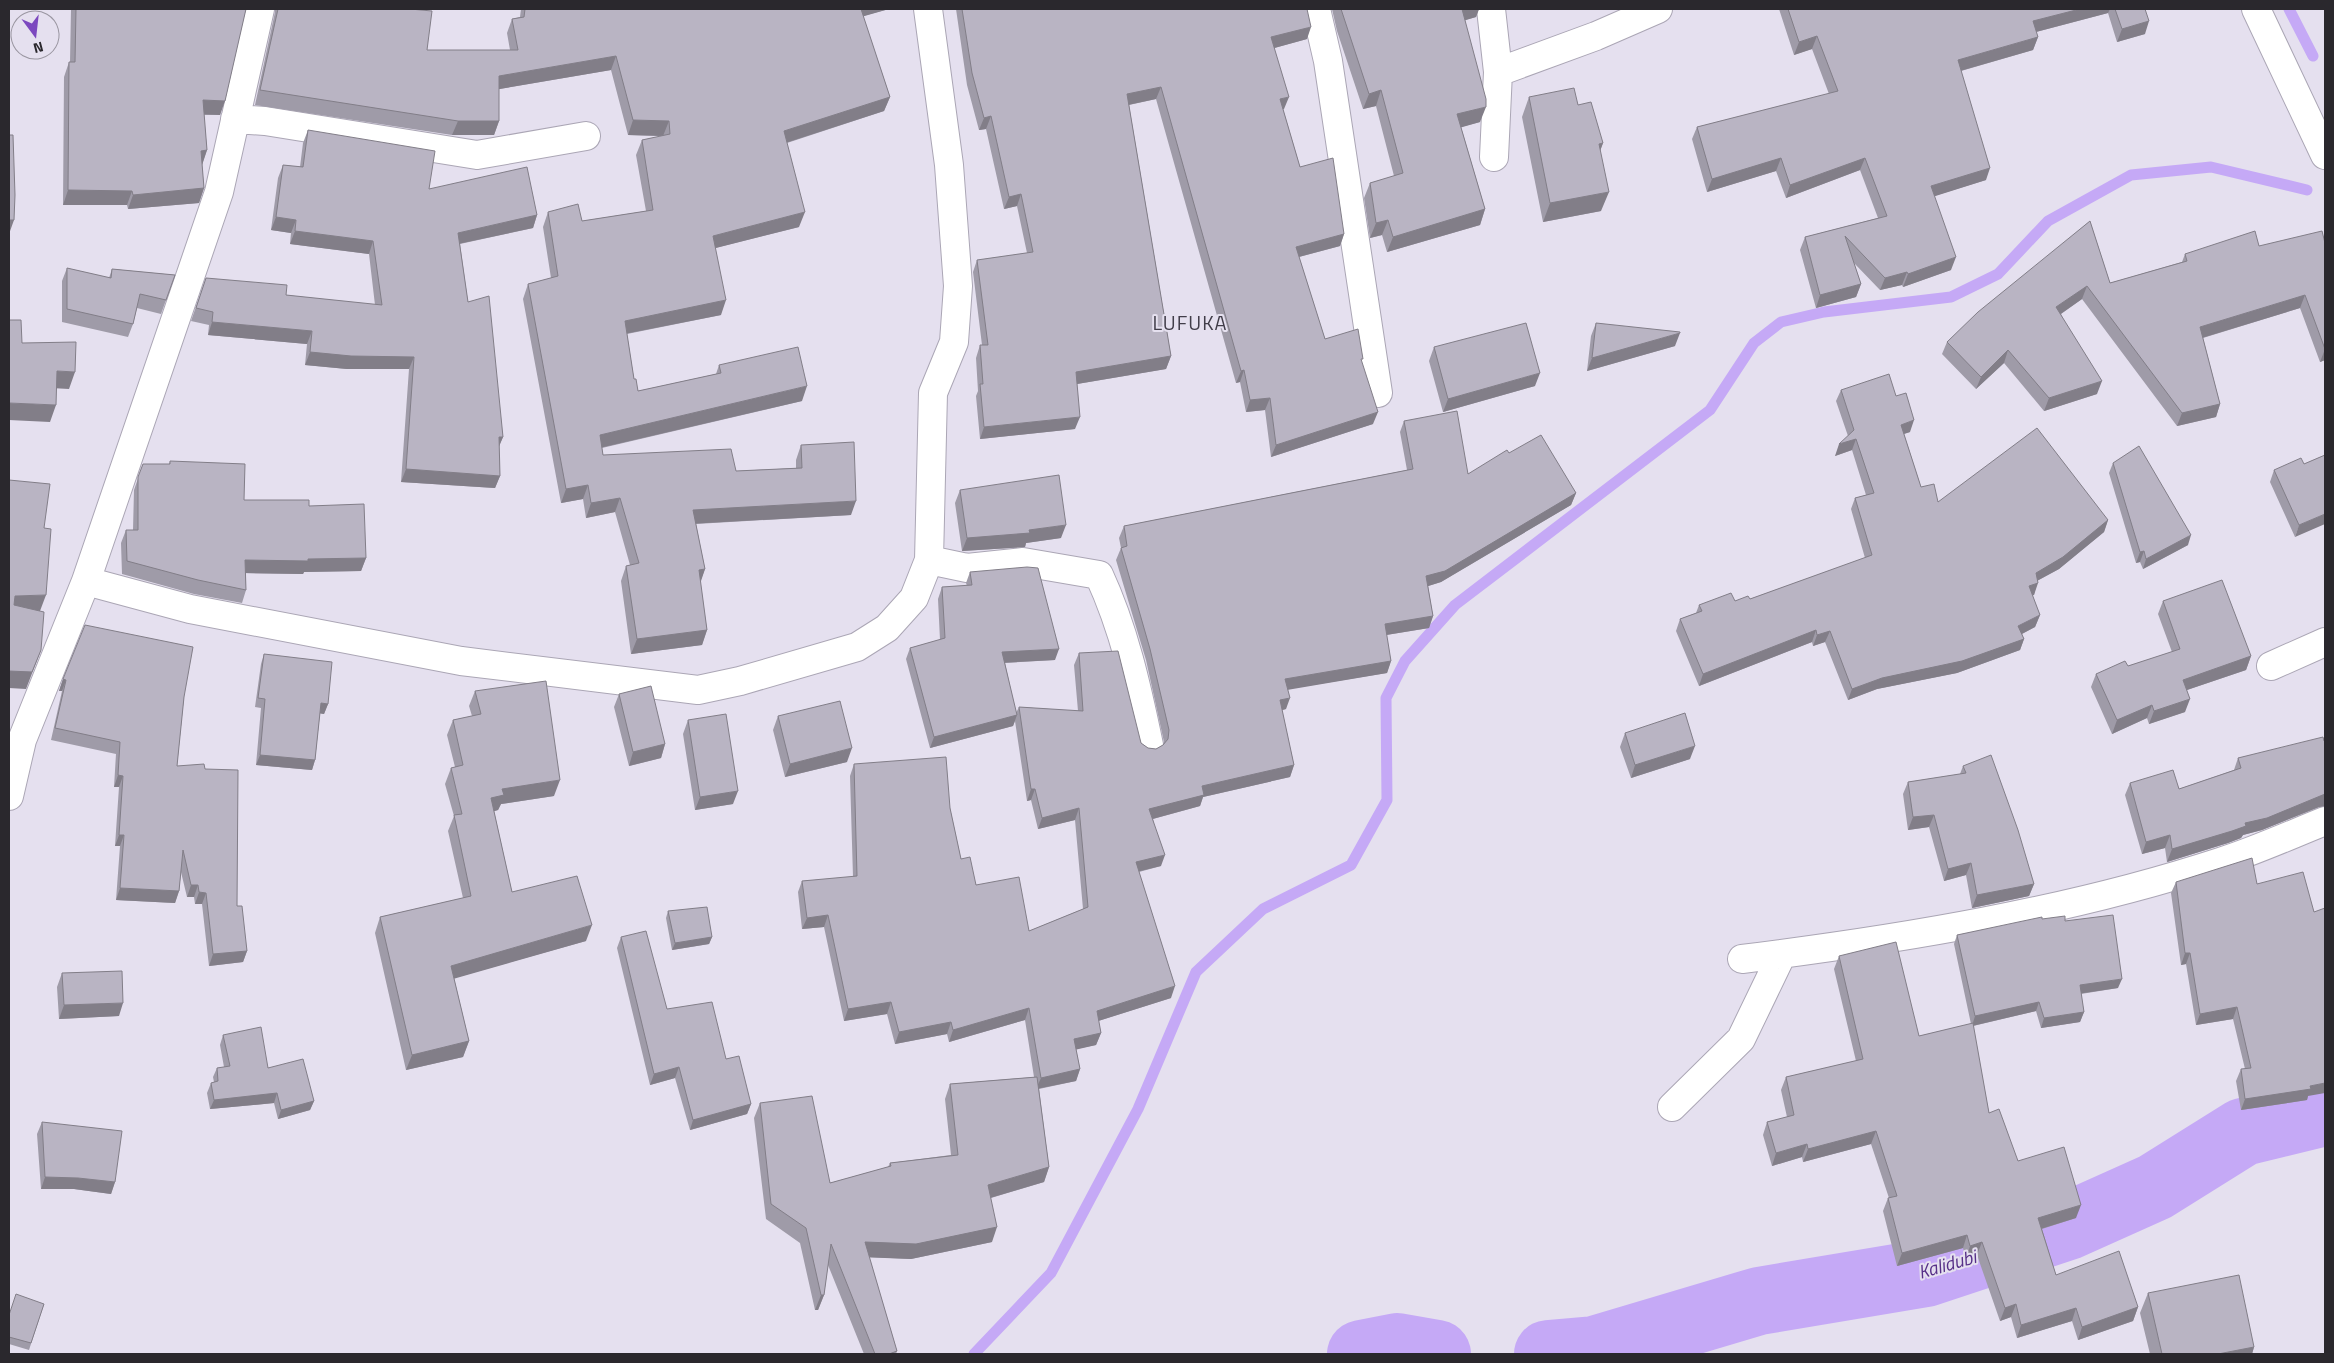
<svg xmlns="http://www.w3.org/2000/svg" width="2334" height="1363" font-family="'Titillium Web',sans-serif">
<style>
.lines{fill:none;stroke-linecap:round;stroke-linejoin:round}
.stream{stroke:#c5a9f6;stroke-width:11}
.river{stroke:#c5a9f6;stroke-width:68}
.minor-casing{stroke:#aba6b5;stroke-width:30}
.tertiary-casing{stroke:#aba6b5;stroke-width:30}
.minor{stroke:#fff;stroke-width:28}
.tertiary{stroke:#fff;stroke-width:28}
.wall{fill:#9f9ba8}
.shaded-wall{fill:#827e88}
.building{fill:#b9b4c3;stroke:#827e88}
.labels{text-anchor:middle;stroke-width:4;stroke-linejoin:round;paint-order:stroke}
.water-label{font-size:19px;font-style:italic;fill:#573088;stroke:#e5e0ef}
.quarter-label{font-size:20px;letter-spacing:1px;fill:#413d49;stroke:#e5e0ef}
</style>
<rect width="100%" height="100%" fill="#e5e0ef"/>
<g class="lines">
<path class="stream" d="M 2289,9 L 2313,56
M 974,1354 L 1051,1273 L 1138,1109 L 1196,972 L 1263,909 L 1351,865 L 1387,800 L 1386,698 L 1405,661 L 1455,605 L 1710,410 L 1754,343 L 1781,322 L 1824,312 L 1951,297 L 1998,274 L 2048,221 L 2131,175 L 2211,167 L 2307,190"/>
<path class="river" d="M 1361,1354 L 1397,1347 L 1437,1354
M 1548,1354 L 1594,1350 L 1759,1301 L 1926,1273 L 2068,1226 L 2155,1187 L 2243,1132 L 2325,1112"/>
<defs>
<path id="minor" d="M 1316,9 L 1328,61 L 1378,393
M 1491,9 L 1498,72 L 1494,157
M 1498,72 L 1596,36 L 1658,9
M 235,119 L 265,121 L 477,155 L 586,136
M 929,560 L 967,568 L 1023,562 L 1099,575 C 1124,629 1137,687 1149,745
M 86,581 L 190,609 L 461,661 L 698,690 L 740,681 L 857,647 L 887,628 L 914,598 L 929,560 L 933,393 L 954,342 L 958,286 L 949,165 L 928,9
M 2271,666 L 2325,642
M 9,796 L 22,740 L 86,581 L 219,192 L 260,9
M 1742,959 C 1901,939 2067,912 2220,862 C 2255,851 2290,835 2325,821
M 1672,1107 L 1741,1039 L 1782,954"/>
<path id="tertiary" d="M 2256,9 L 2325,155"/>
</defs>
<use href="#minor" class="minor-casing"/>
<use href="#tertiary" class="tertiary-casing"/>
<use href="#minor" class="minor"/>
<use href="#tertiary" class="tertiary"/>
</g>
<path class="wall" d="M 71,9 L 246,9 L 220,115 L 204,115 L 207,150 L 202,165 L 204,188 L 199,203 L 128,209 L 127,205 L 63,205 L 64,77 L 69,62 L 70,62 Z
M 275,9 L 410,9 L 427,50 L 510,50 L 507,33 L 512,19 L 520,17 L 521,9 L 889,9 L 863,16 L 890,97 L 884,111 L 787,143 L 799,227 L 715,248 L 721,315 L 627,334 L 634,379 L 638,391 L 716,374 L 719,365 L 802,401 L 602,448 L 603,455 L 736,471 L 796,468 L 796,460 L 801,445 L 851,515 L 696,524 L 705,569 L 700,582 L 707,630 L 702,645 L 631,654 L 621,581 L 626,566 L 630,565 L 615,512 L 586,518 L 583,499 L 561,503 L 523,299 L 528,284 L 551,278 L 543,227 L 548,212 L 582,221 L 646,211 L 636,155 L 642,140 L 662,136 L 628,135 L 611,70 L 499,89 L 499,121 L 494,135 L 452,135 L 255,105 L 275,12 Z
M 956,9 L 1307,9 L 1307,39 L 1274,48 L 1284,109 L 1283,109 L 1300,167 L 1344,234 L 1340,246 L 1299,257 L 1325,339 L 1362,363 L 1373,424 L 1271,457 L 1265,410 L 1246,412 L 1240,382 L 1236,383 L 1156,99 L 1129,105 L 1171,356 L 1166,369 L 1077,384 L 1075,429 L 980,439 L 976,396 L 978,391 L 976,358 L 980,345 L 982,345 L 973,272 L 977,260 L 1027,253 L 1017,206 L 1004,209 L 986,129 L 979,130 L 967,85 Z
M 1332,9 L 1479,9 L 1476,17 L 1465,20 L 1480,122 L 1461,127 L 1485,209 L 1480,225 L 1387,252 L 1382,235 L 1370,238 L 1364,198 L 1370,183 L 1394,176 L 1376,106 L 1363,109 L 1337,31 Z
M 1779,9 L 2145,9 L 2145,34 L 2117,42 L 2108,13 L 2036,32 L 2038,37 L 2033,50 L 1961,71 L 1986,180 L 1934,196 L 1951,270 L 1903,287 L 1902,285 L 1880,290 L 1854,263 L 1861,284 L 1856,297 L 1816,308 L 1800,250 L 1805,237 L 1878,218 L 1860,170 L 1786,198 L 1776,171 L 1707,192 L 1692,139 L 1697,127 L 1829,94 L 1812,49 L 1794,55 Z
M 1529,97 L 1578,105 L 1603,143 L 1600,151 L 1601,211 L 1543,222 L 1522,117 Z
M 308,130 L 429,189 L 537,215 L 533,228 L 460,244 L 468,302 L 503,437 L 499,446 L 500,476 L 495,488 L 401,482 L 409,369 L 347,369 L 305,365 L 307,344 L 208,335 L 209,325 L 191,321 L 206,278 L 286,295 L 375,305 L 369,254 L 290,244 L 291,233 L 271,230 L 278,178 L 283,165 L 300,167 L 303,143 Z
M 2090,221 L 2110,283 L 2182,262 L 2185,254 L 2325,243 L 2325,360 L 2320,362 L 2300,308 L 2203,338 L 2220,404 L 2216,417 L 2177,426 L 2082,299 L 2061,314 L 2097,394 L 2044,411 L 2004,363 L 1976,389 L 1942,354 L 1947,342 Z
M 67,268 L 109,278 L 112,269 L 175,275 L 161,314 L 137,308 L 133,324 L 128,337 L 62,322 L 62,281 Z
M 1596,323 L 1675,346 L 1587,371 L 1591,336 Z
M 1434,347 L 1535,386 L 1443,412 L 1429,361 Z
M 1841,390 L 1896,396 L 1910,432 L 1904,434 L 1921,487 L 1938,502 L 2108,520 L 2104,532 L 2059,569 L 2037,581 L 2034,595 L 2032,595 L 2040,615 L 2035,627 L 2022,634 L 2024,639 L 2020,650 L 1957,673 L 1877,689 L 1848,700 L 1825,642 L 1813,646 L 1812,642 L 1699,686 L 1676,631 L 1680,619 L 1696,613 L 1699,605 L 1735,601 L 1750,599 L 1865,558 L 1851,509 L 1855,498 L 1866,495 L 1852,450 L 1835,456 L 1848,436 L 1836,401 Z
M 1404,421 L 1468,474 L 1509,453 L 1576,493 L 1571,505 L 1441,582 L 1428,586 L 1433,616 L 1429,628 L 1386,635 L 1391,661 L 1387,673 L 1288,689 L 1286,709 L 1282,710 L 1294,765 L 1290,777 L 1203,797 L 1200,806 L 1153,819 L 1161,866 L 1139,872 L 1171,998 L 1098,1021 L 1101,1033 L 1096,1045 L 1076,1049 L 1080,1069 L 1076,1081 L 1039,1089 L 1049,1167 L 1044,1182 L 991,1198 L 992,1242 L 911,1259 L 869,1257 L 897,1351 L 896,1354 L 864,1354 L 828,1265 L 824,1295 L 818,1310 L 815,1310 L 800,1243 L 766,1219 L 754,1118 L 760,1103 L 830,1183 L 888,1167 L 890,1163 L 951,1155 L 945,1099 L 950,1084 L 1034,1077 L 1025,1020 L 949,1042 L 947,1034 L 895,1044 L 887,1014 L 844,1021 L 824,927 L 802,929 L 798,892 L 802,881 L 853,877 L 850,776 L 854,764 L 950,808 L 961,859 L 976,885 L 1029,931 L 1083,909 L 1075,820 L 1038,829 L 1031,800 L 1027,801 L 1015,721 L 1013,726 L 930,748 L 906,659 L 910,648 L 940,640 L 938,599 L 942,587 L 967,586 L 966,583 L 970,572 L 1055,660 L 1005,663 L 1016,713 L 1019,707 L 1078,711 L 1074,665 L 1079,653 L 1141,743 L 1148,748 L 1156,749 L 1163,745 L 1164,742 L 1146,660 L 1116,560 L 1121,548 L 1119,538 L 1124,526 L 1407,470 L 1400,432 Z
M 2325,455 L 2295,537 L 2270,482 L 2274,470 L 2304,464 Z
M 170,461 L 244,500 L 309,506 L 366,558 L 361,571 L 304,572 L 303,574 L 246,573 L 246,590 L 242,603 L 194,594 L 122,574 L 121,543 L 126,530 L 133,530 L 134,490 L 143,464 L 169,464 Z
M 2113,463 L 2188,545 L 2143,569 L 2140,562 L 2136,563 L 2109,473 Z
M 960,490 L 1061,538 L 1026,543 L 1025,547 L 962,551 L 955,503 Z
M 2163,601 L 2251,656 L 2246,670 L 2187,690 L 2185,712 L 2149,724 L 2147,718 L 2112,734 L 2091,687 L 2096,674 L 2128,666 L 2172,652 L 2158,614 Z
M 264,654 L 328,704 L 324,714 L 320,713 L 315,760 L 312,770 L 256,765 L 261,708 L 255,707 L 261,664 Z
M 63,679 L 184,697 L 177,766 L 205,769 L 247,951 L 243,962 L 209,966 L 202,904 L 195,904 L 194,897 L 187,897 L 181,872 L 179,891 L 175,903 L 116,900 L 120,846 L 115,846 L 119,787 L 114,787 L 116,754 L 51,740 L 62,691 L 59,691 Z
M 475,691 L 554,796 L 501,804 L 498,810 L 494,811 L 512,892 L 586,941 L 454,978 L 469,1041 L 463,1057 L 406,1070 L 375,933 L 380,917 L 463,898 L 448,831 L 454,816 L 445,784 L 451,768 L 455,767 L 447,735 L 453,720 L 472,716 L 469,706 Z
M 619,694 L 665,744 L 661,758 L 629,766 L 614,707 Z
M 778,716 L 847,762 L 785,777 L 773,730 Z
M 688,720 L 733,804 L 695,810 L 683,734 Z
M 1625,733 L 1690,759 L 1631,778 L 1620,747 Z
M 2325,741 L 2325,806 L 2319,807 L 2262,830 L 2243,835 L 2241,838 L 2228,843 L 2167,862 L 2165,848 L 2142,854 L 2125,795 L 2130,783 L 2179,789 L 2234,770 L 2238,758 Z
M 1963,766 L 2034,884 L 2029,896 L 1972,908 L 1966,875 L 1944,881 L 1929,827 L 1908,830 L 1903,794 L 1908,782 L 1960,774 Z
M 2176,882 L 2257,884 L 2314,912 L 2308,1096 L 2307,1100 L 2241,1110 L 2236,1081 L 2241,1069 L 2245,1069 L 2233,1019 L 2196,1025 L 2186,964 L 2181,965 L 2171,893 Z
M 668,911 L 712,937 L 709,944 L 672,950 L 666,918 Z
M 2042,919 L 2065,921 L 2118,988 L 2081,994 L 2084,1012 L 2080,1022 L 2041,1028 L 2036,1011 L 1973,1026 L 1989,1113 L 2018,1161 L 2076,1218 L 2042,1229 L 2056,1275 L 2138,1307 L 2133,1321 L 2078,1340 L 2072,1321 L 2017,1338 L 2011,1317 L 2000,1321 L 1977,1255 L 1966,1259 L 1963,1248 L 1897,1266 L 1883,1211 L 1888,1198 L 1889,1198 L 1871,1144 L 1803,1162 L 1802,1157 L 1772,1166 L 1763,1135 L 1767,1122 L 1787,1117 L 1781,1090 L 1786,1077 L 1856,1061 L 1834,969 L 1839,956 L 1919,1036 L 1971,1024 L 1954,944 L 1957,935 Z
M 621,937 L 667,1009 L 751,1104 L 747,1114 L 690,1130 L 675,1078 L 650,1085 L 617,948 Z
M 62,973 L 119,1016 L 59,1019 L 57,987 Z
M 223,1035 L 314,1101 L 310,1110 L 278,1119 L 274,1103 L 210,1109 L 207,1093 L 211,1083 L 214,1082 L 213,1077 L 217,1068 L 224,1067 L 220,1045 Z
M 42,1122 L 115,1182 L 111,1194 L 74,1189 L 41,1189 L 37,1134 Z
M 2148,1293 L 2254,1347 L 2252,1354 L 2150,1354 L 2140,1313 Z
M 44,1304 L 29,1350 L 9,1344 L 9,1314 Z"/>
<path class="shaded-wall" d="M 858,9 L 889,9 L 854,19 Z
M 1461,9 L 1479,9 L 1476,17 L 1456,23 Z
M 2080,9 L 2110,9 L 2108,13 L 2028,34 L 2033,21 Z
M 2149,21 L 2145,34 L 2117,42 L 2122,29 Z
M 1311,27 L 1307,39 L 1267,50 L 1271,37 Z
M 1817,36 L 1812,49 L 1794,55 L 1799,42 Z
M 2038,37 L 2033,50 L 1953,73 L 1958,60 Z
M 616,56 L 611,70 L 494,90 L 499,76 Z
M 1161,87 L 1156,99 L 1123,106 L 1127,94 Z
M 1381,90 L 1376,106 L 1363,109 L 1369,94 Z
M 890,97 L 884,111 L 779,145 L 784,131 Z
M 1289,97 L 1284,109 L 1275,111 L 1280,99 Z
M 203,100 L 225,101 L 220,115 L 198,114 Z
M 1486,107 L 1480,122 L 1452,130 L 1457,114 Z
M 991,116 L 986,129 L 979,130 L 984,118 Z
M 633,120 L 669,121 L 663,136 L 628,135 Z
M 458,121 L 499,121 L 494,135 L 452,135 Z
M 1603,143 L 1596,162 L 1599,144 Z
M 207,150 L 202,165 L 201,151 Z
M 1781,158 L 1776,171 L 1707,192 L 1712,179 Z
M 1865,158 L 1860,170 L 1786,198 L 1790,185 Z
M 1990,168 L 1986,180 L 1926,199 L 1931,186 Z
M 204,188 L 199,203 L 128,209 L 133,195 Z
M 68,190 L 132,191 L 127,205 L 63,205 Z
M 1609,192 L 1601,211 L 1543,222 L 1550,203 Z
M 1021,194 L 1017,206 L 1004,209 L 1009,197 Z
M 1485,209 L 1480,225 L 1387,252 L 1393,237 Z
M 805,212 L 799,227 L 708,250 L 713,236 Z
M 537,215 L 533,228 L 453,245 L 458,233 Z
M 276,217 L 296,220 L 291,233 L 271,230 Z
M 9,220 L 14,220 L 9,234 Z
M 1388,220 L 1382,235 L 1370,238 L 1376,223 Z
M 295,231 L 373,241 L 369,254 L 290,244 Z
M 1344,234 L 1340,246 L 1291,259 L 1296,247 Z
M 1956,257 L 1951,270 L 1903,287 L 1908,274 Z
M 1907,272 L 1902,285 L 1880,290 L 1885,278 Z
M 1861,284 L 1856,297 L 1816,308 L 1820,295 Z
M 2087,286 L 2082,299 L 2052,320 L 2056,307 Z
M 2305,295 L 2300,308 L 2195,340 L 2200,327 Z
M 726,300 L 721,315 L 619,335 L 625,321 Z
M 212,322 L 312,331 L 307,344 L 208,335 Z
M 1680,333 L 1675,346 L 1587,371 L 1592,358 Z
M 2325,349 L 2325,360 L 2320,362 Z
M 2008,350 L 2004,363 L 1976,389 L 1981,377 Z
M 310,352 L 414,357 L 409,369 L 347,369 L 305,365 Z
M 1171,356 L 1166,369 L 1071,385 L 1076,372 Z
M 1244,370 L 1240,382 L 1236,383 L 1241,371 Z
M 57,371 L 75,372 L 69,389 L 51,388 Z
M 1540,373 L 1535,386 L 1443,412 L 1448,399 Z
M 2102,381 L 2097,394 L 2044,411 L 2049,398 Z
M 807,386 L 802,401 L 595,449 L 600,435 Z
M 1270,398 L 1265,410 L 1246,412 L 1250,400 Z
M 9,403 L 56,405 L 50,422 L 9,420 Z
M 2220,404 L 2216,417 L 2177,426 L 2182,413 Z
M 1378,412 L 1373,424 L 1271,457 L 1276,445 Z
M 1080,417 L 1075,429 L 980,439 L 984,427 Z
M 1914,420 L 1910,432 L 1897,436 L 1901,425 Z
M 499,437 L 503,437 L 498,449 Z
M 1856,439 L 1852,450 L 1835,456 L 1839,444 Z
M 406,469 L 500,476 L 495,488 L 401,482 Z
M 588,485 L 583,499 L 561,503 L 566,489 Z
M 1576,493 L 1571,505 L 1441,582 L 1422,588 L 1426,576 Z
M 620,498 L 615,512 L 586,518 L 591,503 Z
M 856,501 L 851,515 L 688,524 L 693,510 Z
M 2325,514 L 2325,524 L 2295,537 L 2299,525 Z
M 2108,520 L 2104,532 L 2059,569 L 2031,584 L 2036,573 Z
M 1066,525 L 1061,538 L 1026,543 L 1025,547 L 962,551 L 967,538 Z
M 2191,535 L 2188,545 L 2143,569 L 2146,559 Z
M 2144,551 L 2140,562 L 2136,563 L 2140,552 Z
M 366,558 L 361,571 L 304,572 L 303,574 L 241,573 L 245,560 Z
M 705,569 L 700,584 L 699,570 Z
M 2038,583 L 2034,595 L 2024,597 L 2029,586 Z
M 46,595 L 40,611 L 9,613 L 15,596 Z
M 2040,615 L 2035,627 L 2014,638 L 2018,626 Z
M 1433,616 L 1429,628 L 1380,636 L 1385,624 Z
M 707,630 L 702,645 L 631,654 L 637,639 Z
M 1816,630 L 1812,642 L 1699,686 L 1703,674 Z
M 1830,631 L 1825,642 L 1813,646 L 1817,635 Z
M 2024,639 L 2020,650 L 1957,673 L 1877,689 L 1848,700 L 1852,689 L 1882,678 Z
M 1059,649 L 1055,660 L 998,663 L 1002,652 Z
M 41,650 L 26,689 L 9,688 L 9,671 Z
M 2251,656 L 2246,670 L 2178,693 L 2183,680 Z
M 1391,661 L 1387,673 L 1281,691 L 1285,679 Z
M 63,679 L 66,680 L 62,691 L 59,691 Z
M 1290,698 L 1286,709 L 1275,712 L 1280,700 Z
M 2190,699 L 2185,712 L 2149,724 L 2154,711 Z
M 321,703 L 328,704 L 324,714 L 317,713 Z
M 2152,705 L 2147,718 L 2112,734 L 2117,720 Z
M 1017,715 L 1013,726 L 930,748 L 934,737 Z
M 665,744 L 661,758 L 629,766 L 633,752 Z
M 1695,746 L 1690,759 L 1631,778 L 1635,765 Z
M 852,748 L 847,762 L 785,777 L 790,764 Z
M 260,755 L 315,760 L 312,770 L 256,765 Z
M 1294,765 L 1290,777 L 1203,797 L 1200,806 L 1145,821 L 1149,809 L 1202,786 Z
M 118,775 L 123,776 L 119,787 L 114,787 Z
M 560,780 L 554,796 L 501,804 L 498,810 L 485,814 L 491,798 L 502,789 Z
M 1031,789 L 1035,789 L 1031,800 L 1027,801 Z
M 738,791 L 733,804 L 695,810 L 700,797 Z
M 2324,794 L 2325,794 L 2325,806 L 2319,807 L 2262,830 L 2243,835 L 2241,838 L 2228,843 L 2167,862 L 2172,849 Z
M 1079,808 L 1075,820 L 1038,829 L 1042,818 Z
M 1934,815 L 1929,827 L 1908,830 L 1913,817 Z
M 119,835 L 124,835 L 120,846 L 115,846 Z
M 2170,835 L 2165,848 L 2142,854 L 2146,842 Z
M 1165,855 L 1161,866 L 1132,873 L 1136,862 Z
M 1971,863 L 1966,875 L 1944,881 L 1948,869 Z
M 2034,884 L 2029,896 L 1972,908 L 1977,895 Z
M 191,885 L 198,885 L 194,897 L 187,897 Z
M 120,888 L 179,891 L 175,903 L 116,900 Z
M 199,892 L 206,893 L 202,904 L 195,904 Z
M 828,915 L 824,927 L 802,929 L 807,918 Z
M 592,925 L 586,941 L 446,981 L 451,966 Z
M 712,937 L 709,944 L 672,950 L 675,943 Z
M 247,951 L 243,962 L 209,966 L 213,954 Z
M 2185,953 L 2190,953 L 2186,964 L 2181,965 Z
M 2122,979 L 2118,988 L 2077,994 L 2080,985 Z
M 1175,986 L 1171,998 L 1092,1023 L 1097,1011 Z
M 891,1002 L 887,1014 L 844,1021 L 848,1009 Z
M 2039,1002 L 2036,1011 L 1972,1026 L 1975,1016 Z
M 123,1003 L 119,1016 L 59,1019 L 64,1005 Z
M 2237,1007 L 2233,1019 L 2196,1025 L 2200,1014 Z
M 1029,1008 L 1025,1020 L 949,1042 L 953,1030 Z
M 2084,1012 L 2080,1022 L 2041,1028 L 2044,1018 Z
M 951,1022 L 947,1034 L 895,1044 L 899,1032 Z
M 1101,1033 L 1096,1045 L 1070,1051 L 1074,1039 Z
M 469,1041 L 463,1057 L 406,1070 L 412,1055 Z
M 679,1067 L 675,1078 L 650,1085 L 654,1074 Z
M 1080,1069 L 1076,1081 L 1036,1089 L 1041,1078 Z
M 2325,1083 L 2325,1093 L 2308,1096 L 2307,1100 L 2241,1110 L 2245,1099 Z
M 277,1093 L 274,1103 L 210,1109 L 214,1100 Z
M 314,1101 L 310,1110 L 278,1119 L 281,1110 Z
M 751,1104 L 747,1114 L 690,1130 L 693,1120 Z
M 1876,1131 L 1871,1144 L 1803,1162 L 1808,1149 Z
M 1807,1144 L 1802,1157 L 1772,1166 L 1776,1153 Z
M 1049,1167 L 1044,1182 L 983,1200 L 988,1185 Z
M 45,1177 L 78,1178 L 115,1182 L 111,1194 L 74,1189 L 41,1189 Z
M 2081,1205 L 2076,1218 L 2034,1231 L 2038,1218 Z
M 997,1227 L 992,1242 L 911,1259 L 859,1257 L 865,1242 Z
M 1967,1235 L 1963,1248 L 1897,1266 L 1902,1253 Z
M 1982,1242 L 1977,1255 L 1966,1259 L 1970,1246 Z
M 821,1295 L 824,1295 L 818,1310 L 815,1310 Z
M 2016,1304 L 2011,1317 L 2000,1321 L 2005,1308 Z
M 2138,1307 L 2133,1321 L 2078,1340 L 2082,1327 Z
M 2076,1308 L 2072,1321 L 2017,1338 L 2021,1325 Z
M 2254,1347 L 2252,1354 L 2218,1354 Z"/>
<path class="building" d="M 76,9 L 246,9 L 225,101 L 203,100 L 207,150 L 201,151 L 204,188 L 133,195 L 132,191 L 68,190 L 69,62 L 75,62 Z
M 278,9 L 410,9 L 432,11 L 427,50 L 518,50 L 512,19 L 524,17 L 525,9 L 861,9 L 890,97 L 784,131 L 805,212 L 713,236 L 726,300 L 625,321 L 634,379 L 636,379 L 638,391 L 721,373 L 719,365 L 798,347 L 807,386 L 600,435 L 603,455 L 731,449 L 736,471 L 802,468 L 801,445 L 854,442 L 856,501 L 693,510 L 705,569 L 699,570 L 707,630 L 637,639 L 626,566 L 639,563 L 620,498 L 591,503 L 588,485 L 566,489 L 528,284 L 558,276 L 548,212 L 578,204 L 582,221 L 653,210 L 642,140 L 670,134 L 669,121 L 633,120 L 616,56 L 499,76 L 499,121 L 458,121 L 260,90 Z
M 962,9 L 1307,9 L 1311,27 L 1271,37 L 1289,97 L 1280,99 L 1300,167 L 1333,158 L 1344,234 L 1296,247 L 1325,339 L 1358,329 L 1363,359 L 1361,359 L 1378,412 L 1276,445 L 1270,398 L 1250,400 L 1244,370 L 1241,371 L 1161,87 L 1127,94 L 1171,356 L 1076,372 L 1080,417 L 984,427 L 980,384 L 983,384 L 980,345 L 988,345 L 977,260 L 1033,252 L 1021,194 L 1009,197 L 991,116 L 984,118 L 972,73 Z
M 1341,9 L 1462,9 L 1486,99 L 1486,107 L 1457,114 L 1485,209 L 1393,237 L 1388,220 L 1376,223 L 1370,183 L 1403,173 L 1381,90 L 1369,94 Z
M 1788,9 L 2080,9 L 2033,21 L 2038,37 L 1958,60 L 1990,168 L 1931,186 L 1956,257 L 1908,274 L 1907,272 L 1885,278 L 1845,236 L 1861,284 L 1820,295 L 1805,237 L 1887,216 L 1865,158 L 1790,185 L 1781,158 L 1712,179 L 1697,127 L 1838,91 L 1817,36 L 1799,42 Z
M 2115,9 L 2145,9 L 2149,21 L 2122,29 Z
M 1574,88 L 1578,105 L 1591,102 L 1603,143 L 1599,144 L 1609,192 L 1550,203 L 1529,97 Z
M 308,130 L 435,151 L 429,189 L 527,167 L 537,215 L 458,233 L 468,302 L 489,296 L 503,437 L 499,437 L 500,476 L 406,469 L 414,357 L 351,356 L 310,352 L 312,331 L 212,322 L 213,312 L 196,308 L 206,278 L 287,285 L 286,295 L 382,305 L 373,241 L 295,231 L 296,220 L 276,217 L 283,165 L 303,167 Z
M 9,135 L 13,135 L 15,195 L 14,220 L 9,220 Z
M 2090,221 L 2110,283 L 2187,261 L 2185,254 L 2255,231 L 2259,246 L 2322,231 L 2325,243 L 2325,349 L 2305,295 L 2200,327 L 2220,404 L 2182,413 L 2087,286 L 2056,307 L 2102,381 L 2049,398 L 2008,350 L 1981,377 L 1947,342 L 1978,312 Z
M 67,268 L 111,278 L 112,269 L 175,275 L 166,300 L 140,294 L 133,324 L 67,309 Z
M 9,320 L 21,320 L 22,343 L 76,342 L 75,372 L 57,371 L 56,405 L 9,403 Z
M 1526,323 L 1540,373 L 1448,399 L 1434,347 Z
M 1596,323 L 1680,332 L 1680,333 L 1592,358 Z
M 1889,374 L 1896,396 L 1906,393 L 1914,420 L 1901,425 L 1921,487 L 1934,484 L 1938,502 L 2037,428 L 2108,520 L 2063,557 L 2036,573 L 2038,583 L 2029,586 L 2040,615 L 2018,626 L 2024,639 L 1962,661 L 1882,678 L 1852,689 L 1830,631 L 1817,635 L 1816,630 L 1703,674 L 1680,619 L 1702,611 L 1699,605 L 1731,593 L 1735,601 L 1748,596 L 1750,599 L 1872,555 L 1855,498 L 1874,493 L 1856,439 L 1839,444 L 1854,430 L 1841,390 Z
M 1457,411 L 1468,474 L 1507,450 L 1509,453 L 1541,435 L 1576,493 L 1445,571 L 1426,576 L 1433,616 L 1385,624 L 1391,661 L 1285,679 L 1290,698 L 1280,700 L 1294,765 L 1202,786 L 1204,795 L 1149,809 L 1165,855 L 1136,862 L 1175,986 L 1097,1011 L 1101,1033 L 1074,1039 L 1080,1069 L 1041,1078 L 1029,1008 L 953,1030 L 951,1022 L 899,1032 L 891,1002 L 848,1009 L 828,915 L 807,918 L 802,881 L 857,876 L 854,764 L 946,757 L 950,808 L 961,859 L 970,857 L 976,885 L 1019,877 L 1029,931 L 1088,907 L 1079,808 L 1042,818 L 1035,789 L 1031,789 L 1019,707 L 1083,711 L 1079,653 L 1118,651 L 1141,743 L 1148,748 L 1156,749 L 1163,745 L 1168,739 L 1169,730 L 1150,649 L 1121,548 L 1127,546 L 1124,526 L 1413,469 L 1404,421 Z
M 2139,446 L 2191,535 L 2146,559 L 2144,551 L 2140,552 L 2113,463 Z
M 2325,455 L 2325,514 L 2299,525 L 2274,470 L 2301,458 L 2304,464 Z
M 170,461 L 245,464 L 244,500 L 309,500 L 309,506 L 364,504 L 366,558 L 308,559 L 308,561 L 245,560 L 246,590 L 198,580 L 127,561 L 126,530 L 138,530 L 138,477 L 143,464 L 170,464 Z
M 1059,475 L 1066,525 L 1029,530 L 1030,533 L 967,538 L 960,490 Z
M 9,480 L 50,484 L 44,528 L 51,529 L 46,595 L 15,596 L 14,605 L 44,612 L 41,650 L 32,672 L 9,671 Z
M 1027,567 L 1038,568 L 1059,649 L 1002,652 L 1017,715 L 934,737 L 910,648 L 945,638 L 942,587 L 972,585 L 970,572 Z
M 2222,580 L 2251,656 L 2183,680 L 2190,699 L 2154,711 L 2152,705 L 2117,720 L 2096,674 L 2125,661 L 2128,666 L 2180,649 L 2163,601 Z
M 85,625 L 193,647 L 184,697 L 177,766 L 204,764 L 205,769 L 238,770 L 237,906 L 242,906 L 247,951 L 213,954 L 206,893 L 199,892 L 198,885 L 191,885 L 183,850 L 179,891 L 120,888 L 124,835 L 119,835 L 123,776 L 118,775 L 120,742 L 55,728 L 66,680 L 63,679 Z
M 264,654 L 332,662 L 328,704 L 321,703 L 315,760 L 260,755 L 265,699 L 258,698 Z
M 546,681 L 560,780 L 502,789 L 504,795 L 491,798 L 512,892 L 577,876 L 592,925 L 451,966 L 469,1041 L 412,1055 L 380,917 L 471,896 L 454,815 L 462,814 L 451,768 L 463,765 L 453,720 L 481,714 L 475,691 Z
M 651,686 L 665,744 L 633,752 L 619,694 Z
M 840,701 L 852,748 L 790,764 L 778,716 Z
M 1685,713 L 1695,746 L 1635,765 L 1625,733 Z
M 726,714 L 738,791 L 700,797 L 688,720 Z
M 2323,737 L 2324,741 L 2325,741 L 2325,794 L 2267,818 L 2245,823 L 2246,826 L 2232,831 L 2172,849 L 2170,835 L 2146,842 L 2130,783 L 2173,770 L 2179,789 L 2241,768 L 2238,758 Z
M 1991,755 L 2018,830 L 2034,884 L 1977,895 L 1971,863 L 1948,869 L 1934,815 L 1913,817 L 1908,782 L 1966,773 L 1963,766 Z
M 2252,858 L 2257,884 L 2303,872 L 2314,912 L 2325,908 L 2325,1083 L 2310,1086 L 2311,1089 L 2245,1099 L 2241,1069 L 2251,1068 L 2237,1007 L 2200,1014 L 2190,953 L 2185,953 L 2176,882 Z
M 707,907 L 712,937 L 675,943 L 668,911 Z
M 2113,915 L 2122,979 L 2080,985 L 2084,1012 L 2044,1018 L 2039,1002 L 1975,1016 L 1957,935 L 2042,917 L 2042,919 L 2065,916 L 2065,921 Z
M 646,931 L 667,1009 L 712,1002 L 726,1059 L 739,1056 L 751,1104 L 693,1120 L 679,1067 L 654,1074 L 621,937 Z
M 1896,942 L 1919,1036 L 1973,1023 L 1989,1113 L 1999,1109 L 2018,1161 L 2064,1147 L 2081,1205 L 2038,1218 L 2056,1275 L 2119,1251 L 2138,1307 L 2082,1327 L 2076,1308 L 2021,1325 L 2016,1304 L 2005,1308 L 1982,1242 L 1970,1246 L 1967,1235 L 1902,1253 L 1888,1198 L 1897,1196 L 1876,1131 L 1808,1149 L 1807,1144 L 1776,1153 L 1767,1122 L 1794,1115 L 1786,1077 L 1863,1059 L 1839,956 Z
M 122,971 L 123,1003 L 64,1005 L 62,973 Z
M 261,1027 L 268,1068 L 303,1059 L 314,1101 L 281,1110 L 277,1093 L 214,1100 L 211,1083 L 218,1081 L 217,1068 L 230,1066 L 223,1035 Z
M 1037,1077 L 1049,1167 L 988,1185 L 997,1227 L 916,1244 L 865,1242 L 897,1351 L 889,1354 L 875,1354 L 831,1244 L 824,1295 L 821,1295 L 806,1228 L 771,1204 L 760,1103 L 812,1096 L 830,1183 L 891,1166 L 890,1163 L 958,1155 L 950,1084 Z
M 42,1122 L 122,1131 L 115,1182 L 78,1178 L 45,1177 Z
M 2239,1275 L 2254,1347 L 2218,1354 L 2162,1354 L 2148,1293 Z
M 16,1294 L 44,1304 L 31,1343 L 9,1337 L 9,1315 Z"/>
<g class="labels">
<g class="water-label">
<text transform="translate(1947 1264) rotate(-16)" y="7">Kalidubi</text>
</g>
<g class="quarter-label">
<text x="1190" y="330">LUFUKA</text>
</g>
</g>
<rect width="2334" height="1363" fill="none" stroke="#2a282d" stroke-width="20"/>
<g transform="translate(35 35) rotate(165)"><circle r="24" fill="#e5e0ef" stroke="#9a96a1"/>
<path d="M0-4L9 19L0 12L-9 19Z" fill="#7c48bf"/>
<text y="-8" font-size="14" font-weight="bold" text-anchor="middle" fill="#2a282d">N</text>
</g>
</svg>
